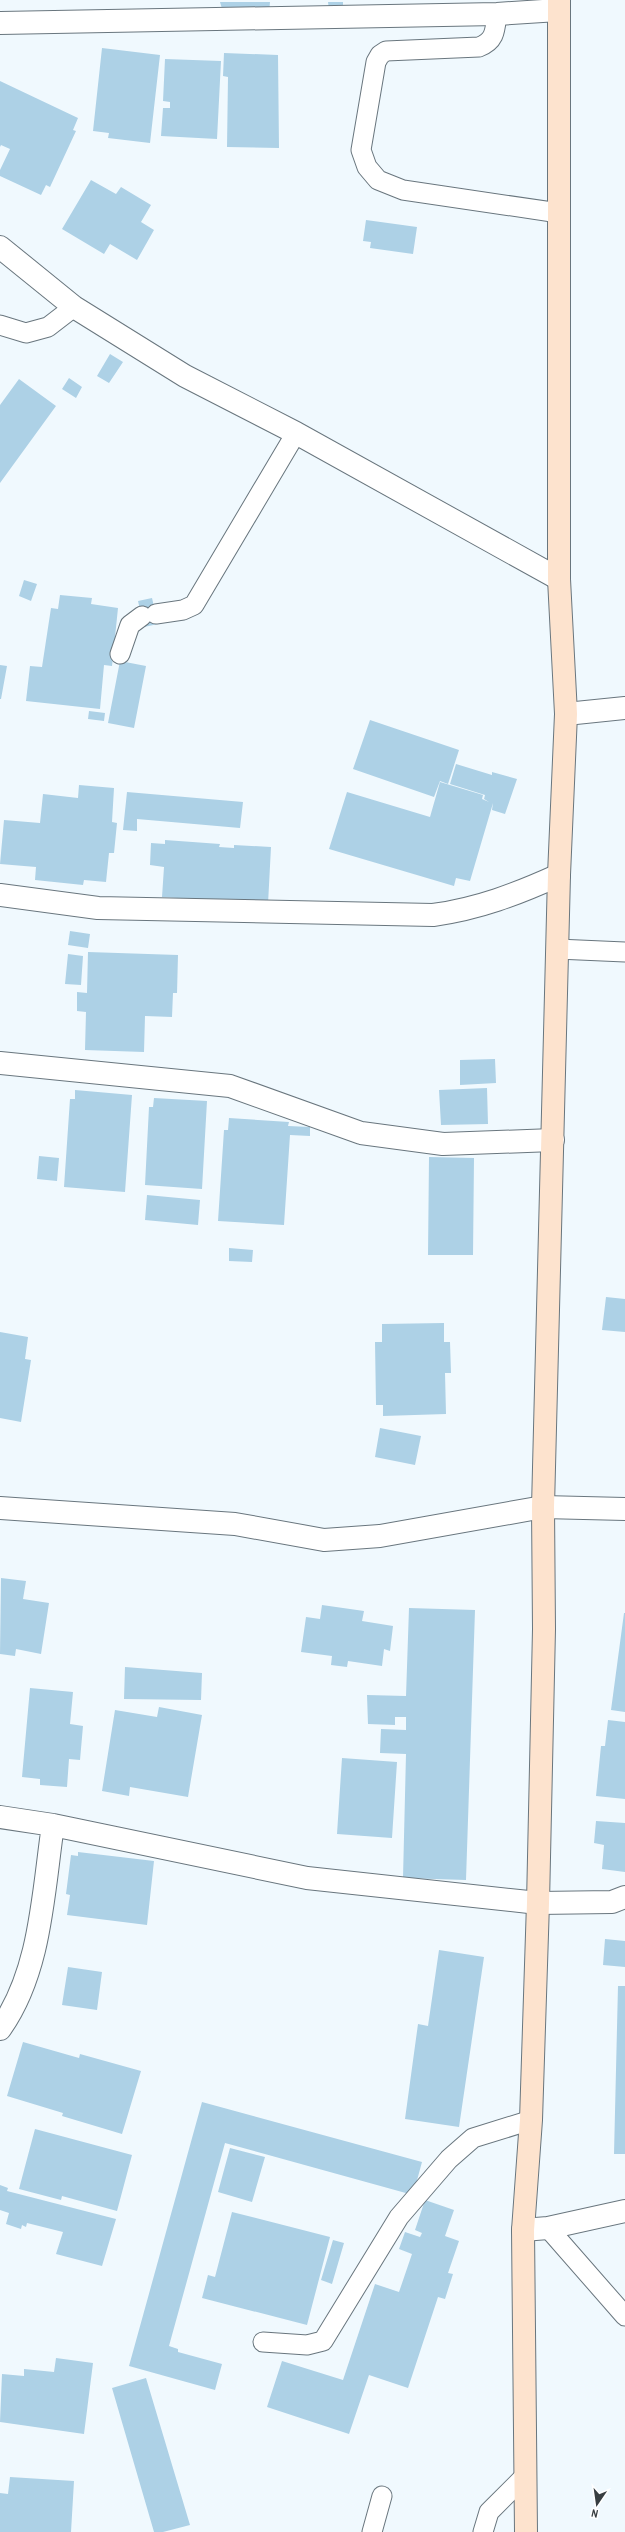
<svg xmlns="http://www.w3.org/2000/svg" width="625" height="2532" font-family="'Archivo Narrow',sans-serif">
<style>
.building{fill:#add1e6}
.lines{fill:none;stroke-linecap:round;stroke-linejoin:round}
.service-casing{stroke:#69767e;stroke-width:21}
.minor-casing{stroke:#69767e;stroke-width:24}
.secondary-casing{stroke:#69767e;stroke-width:24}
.service{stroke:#fff;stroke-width:19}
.minor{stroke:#fff;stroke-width:22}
.secondary{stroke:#fde3ce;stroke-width:22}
</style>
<rect width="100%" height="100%" fill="#f0f9fe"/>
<path class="building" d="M 220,2 L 270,2 L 269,13 L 223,12 Z
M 328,2 L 343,2 L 343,16 L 330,17 Z
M 102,48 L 160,55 L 150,143 L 108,138 L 109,133 L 93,131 Z
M 224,53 L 278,55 L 279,148 L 227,147 L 228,77 L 223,76 Z
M 165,59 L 221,61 L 217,139 L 161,136 L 163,108 L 170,108 L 170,102 L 163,101 Z
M 0,81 L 78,118 L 73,130 L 76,131 L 50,187 L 46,185 L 41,195 L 0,176 L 0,170 L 10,149 L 1,145 L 0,147 Z
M 91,180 L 116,194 L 121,187 L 151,205 L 141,222 L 154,230 L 137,260 L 110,244 L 104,254 L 62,229 Z
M 366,220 L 417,227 L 413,254 L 370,248 L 371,242 L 363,241 Z
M 110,354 L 123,362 L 109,383 L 97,376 Z
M 69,378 L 82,387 L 76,398 L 62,389 Z
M 19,379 L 56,406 L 0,483 L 0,405 Z
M 24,580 L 37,584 L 31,601 L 19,596 Z
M 60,595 L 92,598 L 91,604 L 118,608 L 112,666 L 104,665 L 100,709 L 26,701 L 30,666 L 42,667 L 51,608 L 58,609 Z
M 152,598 L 158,624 L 144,627 L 138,601 Z
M 120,661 L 146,666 L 134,728 L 108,723 Z
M 0,665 L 7,666 L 1,699 L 0,699 Z
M 89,711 L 105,713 L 104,721 L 88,719 Z
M 370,720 L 459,750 L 448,784 L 440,781 L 434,797 L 353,769 Z
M 456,764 L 492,775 L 492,772 L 517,779 L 505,814 L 492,810 L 493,803 L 470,881 L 456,878 L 454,886 L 329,849 L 347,792 L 430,817 L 440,782 L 483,795 L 482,799 L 489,802 L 484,799 L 485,795 L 450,784 Z
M 79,785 L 114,788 L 112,822 L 117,823 L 114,853 L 109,853 L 106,882 L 84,880 L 83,885 L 35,880 L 36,867 L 0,864 L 4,820 L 40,823 L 43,794 L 78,798 Z
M 127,792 L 243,802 L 240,828 L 137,819 L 137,831 L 123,830 Z
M 165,840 L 220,844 L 219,847 L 234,848 L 234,845 L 271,847 L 268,904 L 162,897 L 164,867 L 150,865 L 151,843 L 165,844 Z
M 70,931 L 90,934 L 88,948 L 68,945 Z
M 88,952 L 178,955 L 177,993 L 173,993 L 172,1017 L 145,1016 L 144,1052 L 85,1050 L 86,1012 L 77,1011 L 77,992 L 87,993 Z
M 68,954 L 83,956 L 81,985 L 65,984 Z
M 495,1059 L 496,1083 L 460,1085 L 460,1060 Z
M 487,1088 L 488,1124 L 441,1125 L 439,1090 Z
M 75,1090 L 132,1095 L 125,1192 L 64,1187 L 70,1099 L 75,1099 Z
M 154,1098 L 207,1101 L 202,1189 L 145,1185 L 149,1107 L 153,1107 Z
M 229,1118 L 289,1122 L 288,1126 L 310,1127 L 310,1136 L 290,1135 L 284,1225 L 218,1221 L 224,1130 L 228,1130 Z
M 39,1156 L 59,1158 L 57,1181 L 37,1179 Z
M 429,1157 L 474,1158 L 473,1255 L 428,1255 Z
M 147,1195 L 200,1200 L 198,1225 L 145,1220 Z
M 229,1248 L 253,1250 L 252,1262 L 229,1261 Z
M 606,1297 L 625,1299 L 625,1332 L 602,1330 Z
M 444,1323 L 444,1342 L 450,1342 L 451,1373 L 445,1373 L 446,1414 L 383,1416 L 383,1405 L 376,1405 L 375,1342 L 382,1342 L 382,1324 Z
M 0,1332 L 28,1337 L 25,1359 L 31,1360 L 21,1422 L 0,1418 Z
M 380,1428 L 421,1436 L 415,1465 L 375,1457 Z
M 1,1578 L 26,1581 L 23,1599 L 49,1603 L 41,1654 L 16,1649 L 15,1656 L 0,1654 Z
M 322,1605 L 364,1611 L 362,1621 L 393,1626 L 390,1651 L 384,1649 L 382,1666 L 348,1661 L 347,1667 L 331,1665 L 332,1656 L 301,1652 L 306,1617 L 320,1619 Z
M 409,1608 L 475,1610 L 466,1880 L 403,1878 L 406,1754 L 380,1753 L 381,1729 L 406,1730 L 406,1717 L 395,1717 L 395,1725 L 368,1724 L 367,1695 L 406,1696 Z
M 624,1613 L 625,1613 L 625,1712 L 611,1710 Z
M 125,1667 L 202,1673 L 201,1700 L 124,1699 Z
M 30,1688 L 73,1692 L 70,1724 L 83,1726 L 80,1760 L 69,1759 L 67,1787 L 40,1785 L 40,1779 L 22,1777 Z
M 159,1707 L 202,1715 L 188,1797 L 130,1787 L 129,1796 L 102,1791 L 115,1710 L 157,1717 Z
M 608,1720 L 625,1722 L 625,1799 L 596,1796 L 601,1746 L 605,1746 Z
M 342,1758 L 397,1762 L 392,1838 L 337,1834 Z
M 596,1821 L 625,1823 L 625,1872 L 602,1869 L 604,1845 L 594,1843 Z
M 78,1852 L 154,1861 L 147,1925 L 67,1915 L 70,1895 L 66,1894 L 71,1855 L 78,1856 Z
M 605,1939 L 625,1941 L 625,1967 L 603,1965 Z
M 439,1950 L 484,1957 L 459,2127 L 405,2119 L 418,2024 L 428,2026 Z
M 68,1967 L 102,1972 L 97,2010 L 62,2005 Z
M 618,1986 L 625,1986 L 625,2154 L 614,2154 Z
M 23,2042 L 79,2058 L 80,2054 L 141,2071 L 122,2134 L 62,2116 L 63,2113 L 7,2096 Z
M 202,2102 L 422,2162 L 413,2195 L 225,2143 L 169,2346 L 178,2349 L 178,2352 L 222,2364 L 215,2390 L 129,2366 Z
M 35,2129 L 132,2155 L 117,2211 L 62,2196 L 61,2200 L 19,2189 Z
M 230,2148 L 265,2157 L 252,2202 L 218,2192 Z
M 0,2185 L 8,2188 L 7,2191 L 116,2219 L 102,2266 L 56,2254 L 63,2232 L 27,2223 L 26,2227 L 22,2225 L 21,2229 L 6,2224 L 9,2213 L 0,2210 Z
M 425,2200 L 454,2210 L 445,2236 L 459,2241 L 448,2273 L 453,2274 L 445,2299 L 438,2297 L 408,2388 L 369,2375 L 349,2434 L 267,2407 L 282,2361 L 343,2380 L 375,2284 L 399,2292 L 412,2254 L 399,2249 L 405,2232 L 420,2237 L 422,2233 L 415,2230 Z
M 232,2212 L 330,2237 L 307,2325 L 202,2298 L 208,2275 L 215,2277 Z
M 333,2240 L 344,2243 L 332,2284 L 321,2280 Z
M 56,2358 L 93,2363 L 84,2434 L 0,2422 L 2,2374 L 24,2376 L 24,2369 L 54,2372 Z
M 146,2378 L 190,2525 L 163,2532 L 154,2532 L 112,2388 Z
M 10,2477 L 74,2481 L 71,2532 L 0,2532 L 0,2493 L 8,2494 Z"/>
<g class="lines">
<defs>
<path id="service" d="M 497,14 C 495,31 495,41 479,47 L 386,51 L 380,55 L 376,62 L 361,150 L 367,167 L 378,180 L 403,190 L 559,213
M 0,325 L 26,333 L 48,327 L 74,307
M 156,614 L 183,610 L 194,605 L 296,433
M 120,654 L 130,625 L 142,616
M 557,949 L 625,952
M 548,2228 L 625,2316
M 263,2342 L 307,2345 L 323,2341 L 399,2217 L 449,2159 L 473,2138 L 531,2120
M 372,2532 L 382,2496
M 483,2532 L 489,2512 L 526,2475"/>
<path id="minor" d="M 0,23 L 497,14 L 558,10
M 0,247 L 74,307 L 185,376 L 296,433 L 559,579
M 566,714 L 625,708
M 0,895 L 98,908 L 433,915 C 478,909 517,894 559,875
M 0,1063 L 230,1086 L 361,1133 L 443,1144 L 553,1140
M 0,1508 L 235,1524 L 324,1540 L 380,1536 L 543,1507 L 625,1509
M 0,1817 L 53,1825 L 307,1878 L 538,1903 L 612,1902 L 625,1897
M 0,2029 C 41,1972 43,1893 53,1825
M 523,2230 L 548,2228 L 625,2211"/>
<path id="secondary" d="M 526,2532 L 523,2230 L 531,2120 L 538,1903 L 544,1629 L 543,1507 L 559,875 L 566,714 L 559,579 L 559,0"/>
</defs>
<use href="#service" class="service-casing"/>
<use href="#minor" class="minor-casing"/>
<use href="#secondary" class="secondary-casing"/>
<use href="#service" class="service"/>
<use href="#minor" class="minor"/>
<use href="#secondary" class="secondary"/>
</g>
<g transform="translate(597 2504) rotate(193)" stroke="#ffffff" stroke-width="3" paint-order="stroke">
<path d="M0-3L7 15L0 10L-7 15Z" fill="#383e41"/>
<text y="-6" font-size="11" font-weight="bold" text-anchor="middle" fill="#383e41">N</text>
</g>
</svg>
